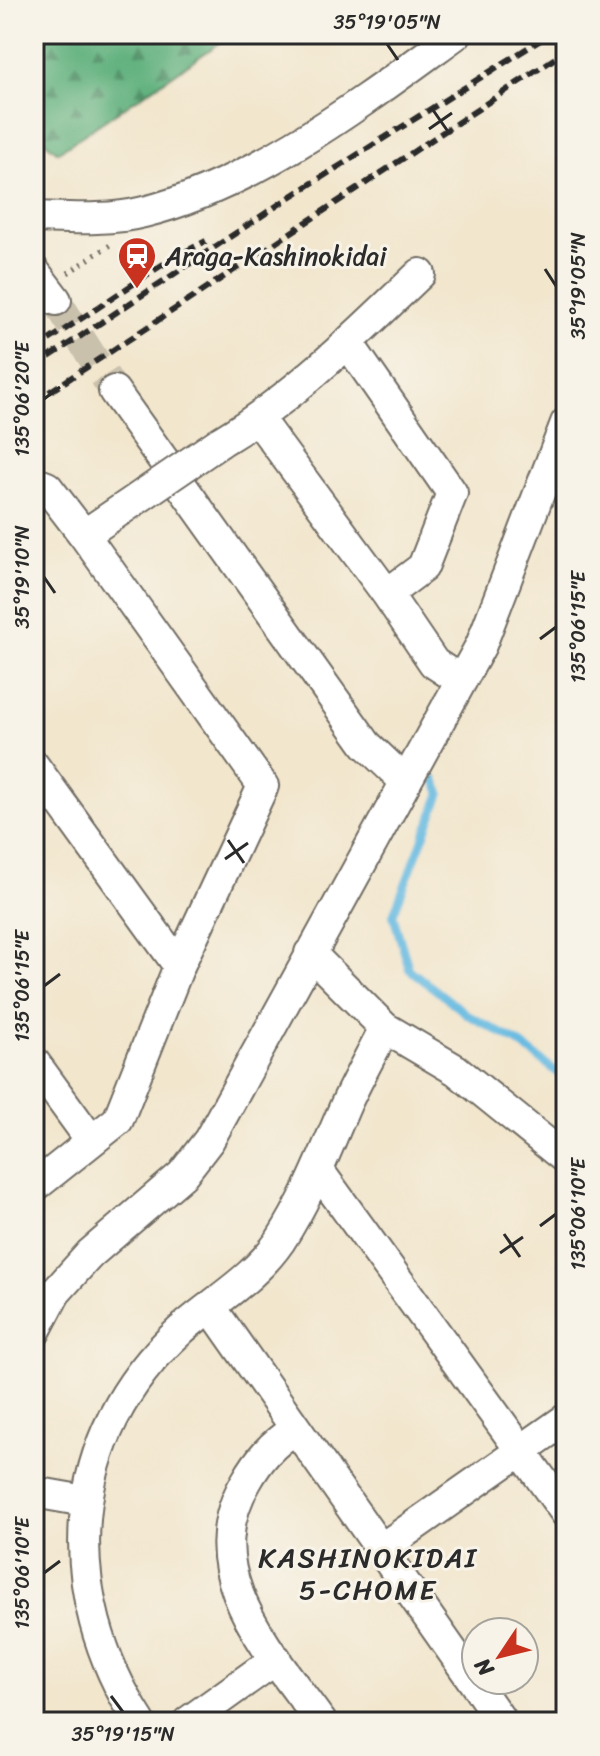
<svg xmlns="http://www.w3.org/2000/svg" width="600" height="1756" font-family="Sriracha,sans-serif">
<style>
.forest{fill:url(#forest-firs);stroke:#466e54;stroke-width:2}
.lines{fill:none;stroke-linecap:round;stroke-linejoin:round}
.stream{stroke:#65bae1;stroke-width:8}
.minor-tunnel{stroke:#cac1ad;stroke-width:30;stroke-dasharray:30 15;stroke-linecap:butt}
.minor-casing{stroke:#716c64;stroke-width:34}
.path{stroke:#716c64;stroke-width:5;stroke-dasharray:2 6;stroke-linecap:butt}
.minor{stroke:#fff;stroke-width:30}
.rail{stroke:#2b2b2b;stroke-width:6;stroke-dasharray:12 6;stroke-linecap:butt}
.minor-bridge-casing{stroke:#716c64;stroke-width:34;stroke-linecap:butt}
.minor-bridge{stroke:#fff;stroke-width:30}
.ticks{fill:none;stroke:#2b2b2b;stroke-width:3}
.labels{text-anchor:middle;stroke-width:6;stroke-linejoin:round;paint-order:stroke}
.poi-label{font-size:26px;fill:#2b2b2b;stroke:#f7f3e8;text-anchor:start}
.neighbourhood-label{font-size:28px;letter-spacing:2px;fill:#2b2b2b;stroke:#f7f3e8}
.neatline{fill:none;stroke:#2b2b2b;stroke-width:3}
.ticks-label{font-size:20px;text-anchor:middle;fill:#2b2b2b}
</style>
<defs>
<pattern id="forest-firs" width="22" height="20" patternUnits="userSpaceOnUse" patternTransform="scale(2)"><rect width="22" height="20" fill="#60b17e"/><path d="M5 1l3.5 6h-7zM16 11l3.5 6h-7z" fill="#4f9067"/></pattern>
</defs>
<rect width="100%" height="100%" fill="#f7f3e8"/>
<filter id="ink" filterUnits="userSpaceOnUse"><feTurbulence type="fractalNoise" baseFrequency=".0125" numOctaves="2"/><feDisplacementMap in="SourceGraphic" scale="16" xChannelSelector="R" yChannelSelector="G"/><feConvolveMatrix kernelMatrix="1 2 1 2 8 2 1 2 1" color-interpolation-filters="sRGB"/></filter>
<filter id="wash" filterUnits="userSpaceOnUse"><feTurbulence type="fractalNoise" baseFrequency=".006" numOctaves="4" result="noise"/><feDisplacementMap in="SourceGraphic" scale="32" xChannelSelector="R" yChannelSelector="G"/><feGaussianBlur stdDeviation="1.8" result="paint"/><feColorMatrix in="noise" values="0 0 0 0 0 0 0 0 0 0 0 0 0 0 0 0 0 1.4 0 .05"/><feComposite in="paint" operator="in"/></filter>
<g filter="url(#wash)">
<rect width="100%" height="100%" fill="#f2e6cd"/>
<path class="forest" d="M 34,34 L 233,34 L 58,152 L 34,133 Z"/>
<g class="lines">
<path class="stream" d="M 435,780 L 441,793 L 393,915 L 409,969 L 468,1015 L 519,1043 L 566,1079"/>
</g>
</g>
<g filter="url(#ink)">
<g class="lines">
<path class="minor-tunnel" d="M 56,300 L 114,391"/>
<defs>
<path id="minor" d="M 34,217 C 70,218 109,221 144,212 C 255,185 365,100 456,34
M 34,271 L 56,300
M 348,343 L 452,493 L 423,567 L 387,594 L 434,663 L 460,680
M 114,391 L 366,744 L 406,782
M 258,419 L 387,594
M 220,442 C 295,397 357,334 420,274
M 34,482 L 47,487 L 84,535 L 144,494
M 34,766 L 179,966
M 310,953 L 385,1028 L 456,1070 L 566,1159
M 34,1062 L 90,1139
M 318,1170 L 566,1513
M 34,1187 L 118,1120 L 179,966 L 263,786 L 84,535
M 212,1309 L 502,1722
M 34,1333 L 55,1293 L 90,1254 L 182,1175 L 209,1140 L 481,645 L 566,423
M 295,1429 C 272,1444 259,1459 246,1482 C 193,1572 271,1652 321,1722
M 34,1492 L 85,1501
M 381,1549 L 566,1419
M 140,1722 C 57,1594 63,1436 181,1330 C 215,1300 254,1279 280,1241 C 308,1198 326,1150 346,1104 C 358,1078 372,1053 385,1028
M 188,1722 L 276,1659"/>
</defs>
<use href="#minor" class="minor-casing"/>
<path class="path" d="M 68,273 L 110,245"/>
<use href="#minor" class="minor"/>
<path class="rail" d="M 34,350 L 171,259 L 206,241
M 34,367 L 287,199 L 550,34
M 34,402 L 566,51"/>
<defs>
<path id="minor-bridge" d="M 144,494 L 220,442"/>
</defs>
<use href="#minor-bridge" class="minor-bridge-casing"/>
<use href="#minor-bridge" class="minor-bridge"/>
</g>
</g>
<path class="ticks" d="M 387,44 L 398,60M 433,110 L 449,133M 429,129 L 452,113M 545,269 L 556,286M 44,399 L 60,387M 44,577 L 55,593M 540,639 L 556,627M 228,840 L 244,863M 225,859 L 248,843M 44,986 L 60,974M 540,1226 L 556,1214M 504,1234 L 520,1257M 500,1253 L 523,1237M 44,1573 L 60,1561M 111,1696 L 123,1712"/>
<defs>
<symbol id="station-pin" viewBox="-11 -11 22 30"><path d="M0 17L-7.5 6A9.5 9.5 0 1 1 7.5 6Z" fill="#c8321e" stroke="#f7f3e8"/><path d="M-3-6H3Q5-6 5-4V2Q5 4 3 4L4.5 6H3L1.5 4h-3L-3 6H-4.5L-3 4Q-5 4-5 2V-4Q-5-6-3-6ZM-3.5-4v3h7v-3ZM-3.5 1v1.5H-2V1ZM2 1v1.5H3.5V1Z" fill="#fff"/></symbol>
</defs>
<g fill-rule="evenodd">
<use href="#station-pin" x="115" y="234" width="44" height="60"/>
</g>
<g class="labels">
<g class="poi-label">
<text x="165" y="265">Araga-Kashinokidai</text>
</g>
<g class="neighbourhood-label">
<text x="368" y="1567">KASHINOKIDAI<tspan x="368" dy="32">5-CHOME</tspan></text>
</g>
</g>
<rect width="600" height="1756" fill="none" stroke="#f7f3e8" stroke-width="88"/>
<g transform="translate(500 1656) rotate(235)"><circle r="38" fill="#f7f3e8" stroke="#a5a39c" stroke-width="2"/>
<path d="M0-6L14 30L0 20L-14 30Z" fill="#c8321e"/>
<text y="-12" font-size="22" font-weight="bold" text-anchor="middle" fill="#2b2b2b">N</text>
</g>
<rect x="44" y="44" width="512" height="1668" class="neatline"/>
<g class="ticks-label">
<text x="387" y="29">35°19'05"N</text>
<text transform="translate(578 286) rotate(-90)" y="7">35°19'05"N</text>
<text transform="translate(22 399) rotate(-90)" y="7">135°06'20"E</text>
<text transform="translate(22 577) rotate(-90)" y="7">35°19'10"N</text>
<text transform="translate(578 627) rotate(-90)" y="7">135°06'15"E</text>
<text transform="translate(22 986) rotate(-90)" y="7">135°06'15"E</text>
<text transform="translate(578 1214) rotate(-90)" y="7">135°06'10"E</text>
<text transform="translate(22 1573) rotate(-90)" y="7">135°06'10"E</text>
<text x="123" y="1741">35°19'15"N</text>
</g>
</svg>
